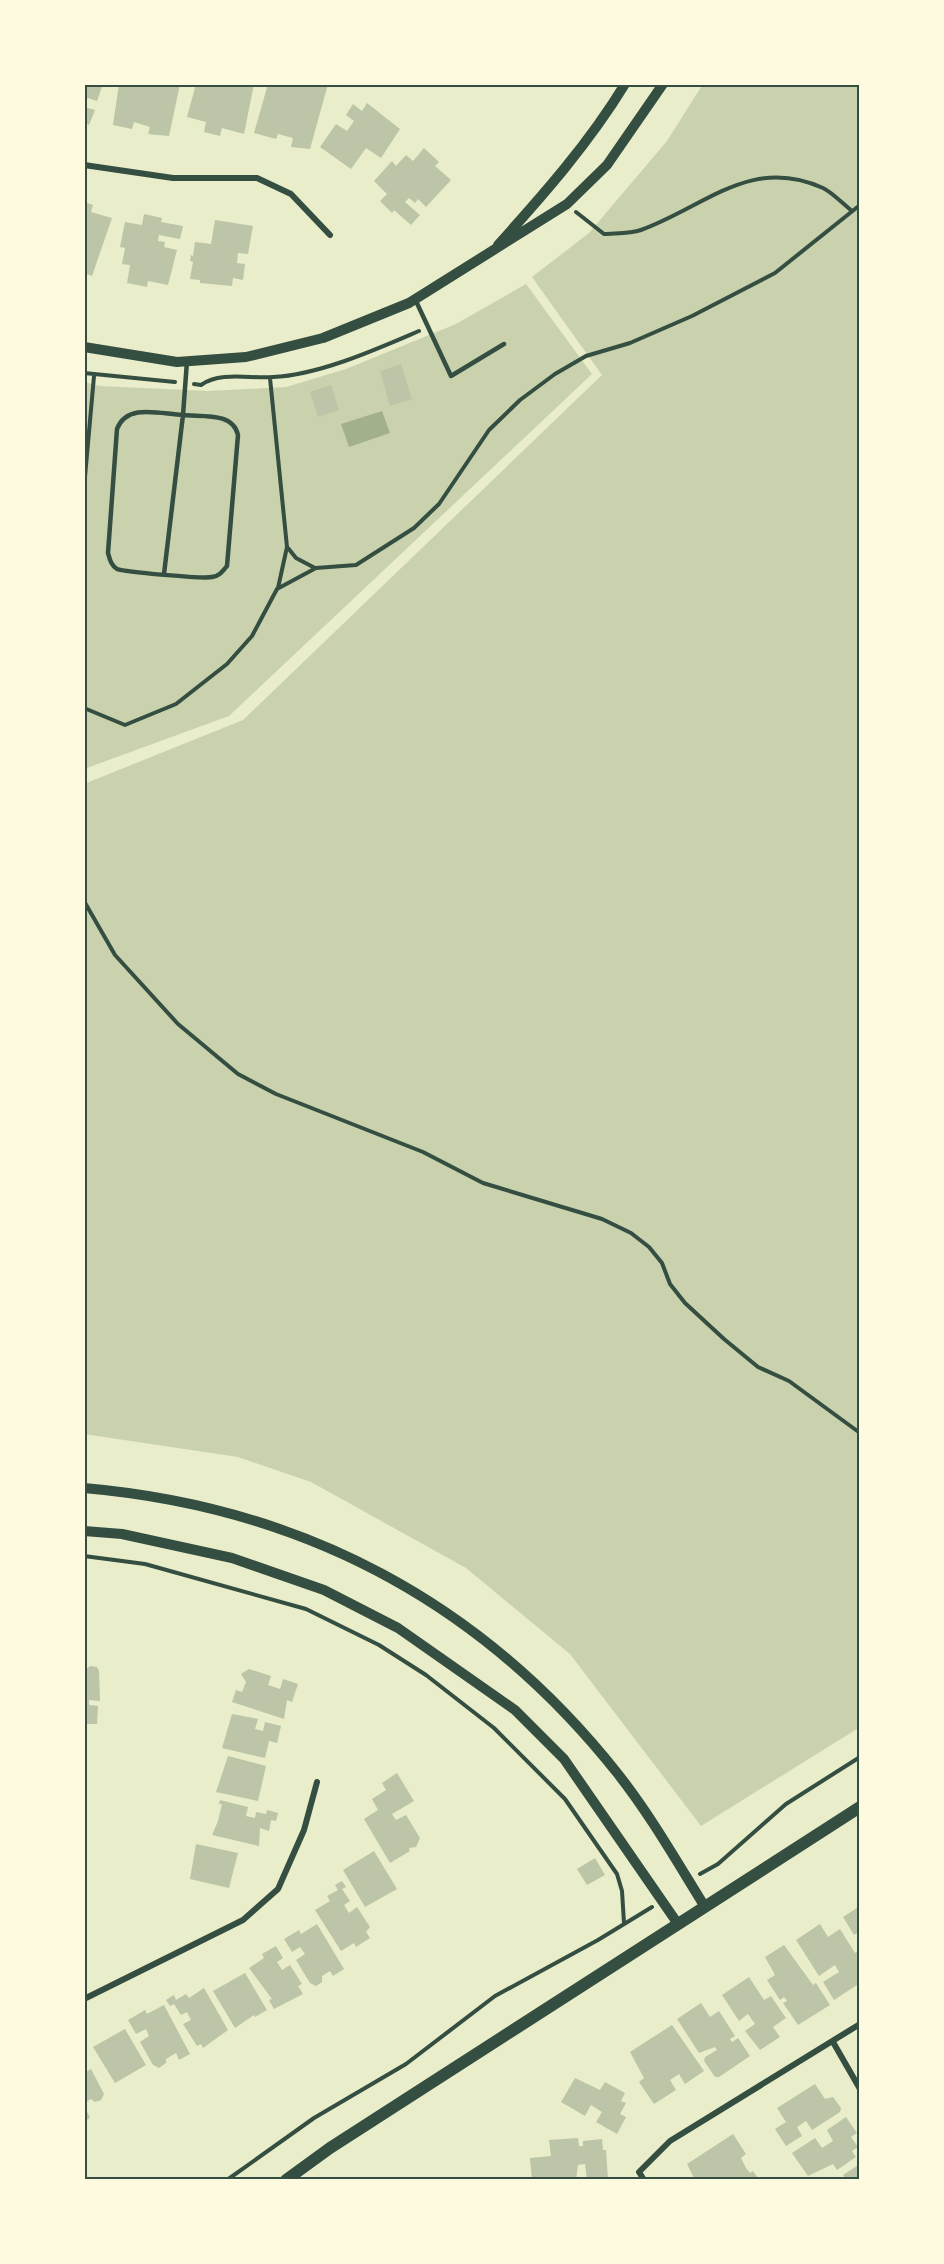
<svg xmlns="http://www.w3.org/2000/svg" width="944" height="2264" font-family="Georgia,serif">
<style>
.green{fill:#cad2ad}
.water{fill:#a3b18a}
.building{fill:#bcc5a7}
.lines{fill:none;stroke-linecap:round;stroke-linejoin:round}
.path{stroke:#344e41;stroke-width:4}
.service{stroke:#344e41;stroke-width:4.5}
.minor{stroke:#344e41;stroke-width:6}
.tertiary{stroke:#344e41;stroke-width:10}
.secondary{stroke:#344e41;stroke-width:12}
.neatline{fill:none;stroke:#344e41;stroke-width:2}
</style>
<rect width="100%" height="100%" fill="#e9edc9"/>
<path class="green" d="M 703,84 L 860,84 L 860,1727 L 701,1826 L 570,1654 L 466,1568 L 311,1482 L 238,1457 L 84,1434 L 84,784 L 243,720 L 602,375 L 532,277 L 589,233 L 667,141 Z
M 526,284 L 592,374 L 229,716 L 84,769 L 84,382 L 100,386 L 208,391 L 286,387 L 346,369 L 456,324 Z"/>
<path class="water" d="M 382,411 L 390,433 L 349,447 L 341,424 Z"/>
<path class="building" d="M 84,84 L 103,84 L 97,101 L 88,98 L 84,102 Z
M 119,84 L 180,84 L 169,136 L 148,134 L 150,127 L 134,122 L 132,129 L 113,125 Z
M 196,84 L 254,84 L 244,134 L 222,128 L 220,136 L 204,132 L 206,122 L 187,117 Z
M 268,84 L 328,84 L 310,149 L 291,147 L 293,138 L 278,134 L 276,139 L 254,133 Z
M 367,103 L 400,129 L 381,158 L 366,148 L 351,169 L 320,147 L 336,124 L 347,131 L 354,121 L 346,115 L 353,104 L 362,111 Z
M 84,107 L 95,110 L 89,125 L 84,123 Z
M 424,148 L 439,162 L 435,166 L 451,180 L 426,207 L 418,199 L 415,203 L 409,198 L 405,202 L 420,215 L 411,225 L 394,210 L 392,213 L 380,201 L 387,194 L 374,181 L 392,161 L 396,166 L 406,155 L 413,161 Z
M 84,202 L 93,205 L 91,212 L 112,218 L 92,276 L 84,273 Z
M 144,214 L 162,218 L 161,222 L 183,226 L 180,239 L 159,235 L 158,241 L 165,242 L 164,247 L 177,250 L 168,285 L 148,281 L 147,287 L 127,283 L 130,265 L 122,264 L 125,248 L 120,247 L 125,222 L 142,225 Z
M 215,220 L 253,226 L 248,254 L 238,253 L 237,263 L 245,264 L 243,280 L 233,278 L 232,286 L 200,283 L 200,280 L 190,279 L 193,262 L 190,261 L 191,255 L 193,256 L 195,242 L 211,244 Z
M 401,364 L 412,399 L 390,406 L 380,371 Z
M 331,385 L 339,410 L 318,417 L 310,392 Z
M 90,1666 L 97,1667 L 99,1671 L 100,1701 L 89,1700 L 89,1705 L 98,1706 L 97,1724 L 84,1724 L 84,1671 Z
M 249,1669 L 271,1676 L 268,1685 L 280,1689 L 283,1679 L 298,1684 L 292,1702 L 287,1700 L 284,1719 L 232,1702 L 236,1690 L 242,1692 L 246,1682 L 241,1674 Z
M 232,1714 L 258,1719 L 255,1729 L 263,1731 L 265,1722 L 281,1726 L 277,1743 L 269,1741 L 265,1758 L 222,1748 Z
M 228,1756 L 266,1766 L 258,1801 L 216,1792 Z
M 397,1773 L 414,1801 L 392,1814 L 396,1820 L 406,1815 L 420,1838 L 416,1847 L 409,1848 L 410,1851 L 390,1863 L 364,1819 L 378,1810 L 372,1799 L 386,1790 L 382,1783 Z
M 220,1800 L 248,1807 L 246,1816 L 255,1818 L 256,1812 L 266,1814 L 267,1810 L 278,1813 L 276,1821 L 271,1820 L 269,1831 L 260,1828 L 259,1846 L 212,1835 L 218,1821 L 222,1804 L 219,1804 Z
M 196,1844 L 238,1853 L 229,1888 L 190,1879 Z
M 374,1851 L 397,1889 L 365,1907 L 343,1870 Z
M 595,1858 L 605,1875 L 587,1885 L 577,1869 Z
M 342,1881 L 346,1887 L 342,1889 L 350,1901 L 344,1905 L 349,1913 L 357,1907 L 370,1927 L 366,1932 L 370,1938 L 356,1947 L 354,1943 L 341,1951 L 315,1910 L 330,1901 L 327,1896 L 338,1890 L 335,1885 Z
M 860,1906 L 860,1931 L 854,1935 L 843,1917 Z
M 317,1924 L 344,1969 L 333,1976 L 330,1971 L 322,1976 L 322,1982 L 316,1986 L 310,1983 L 296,1960 L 305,1954 L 300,1947 L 292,1952 L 284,1939 L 299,1930 L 301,1934 Z
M 820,1924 L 828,1937 L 840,1929 L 855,1953 L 859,1951 L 860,1953 L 860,1960 L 857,1962 L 860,1967 L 860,1983 L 834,2000 L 823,1982 L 839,1972 L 835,1965 L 819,1976 L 796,1940 Z
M 784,1945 L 813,1985 L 816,1983 L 830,2005 L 798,2025 L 783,2003 L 787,2001 L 784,1997 L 780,2000 L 767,1980 L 775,1975 L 765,1957 Z
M 276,1946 L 283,1958 L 277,1962 L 282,1970 L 290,1965 L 302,1984 L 298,1986 L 303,1994 L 274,2009 L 269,2000 L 272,1999 L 249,1968 L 264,1958 L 262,1954 Z
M 245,1973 L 267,2010 L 255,2017 L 254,2015 L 235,2028 L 213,1991 Z
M 749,1977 L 764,2000 L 771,1996 L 786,2018 L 773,2027 L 780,2037 L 760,2050 L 745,2031 L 755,2024 L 748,2014 L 739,2021 L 722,1995 Z
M 204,1988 L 228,2030 L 203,2048 L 201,2044 L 197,2046 L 183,2024 L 191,2020 L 187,2012 L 181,2015 L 174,2004 L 170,2006 L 166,2000 L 174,1995 L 176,2000 L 186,1994 L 189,1998 Z
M 701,2003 L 710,2017 L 719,2011 L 735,2036 L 730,2039 L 732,2042 L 738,2038 L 750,2056 L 719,2077 L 715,2077 L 704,2061 L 705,2057 L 717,2050 L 715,2047 L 699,2053 L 677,2019 Z
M 164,2005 L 190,2054 L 179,2060 L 176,2053 L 166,2059 L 166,2063 L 159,2068 L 153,2065 L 140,2042 L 149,2036 L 146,2029 L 136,2034 L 128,2020 L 145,2010 L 147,2014 Z
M 672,2025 L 704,2071 L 685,2084 L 679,2074 L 670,2080 L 676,2090 L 654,2104 L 639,2082 L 644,2078 L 630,2052 Z
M 125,2029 L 146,2065 L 115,2083 L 93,2047 Z
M 91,2069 L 104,2094 L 101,2100 L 95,2102 L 91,2099 L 84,2103 L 84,2073 Z
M 575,2078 L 600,2090 L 605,2082 L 625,2093 L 621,2101 L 626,2103 L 620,2114 L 626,2117 L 617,2134 L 596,2122 L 602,2112 L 591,2105 L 585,2116 L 561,2102 Z
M 815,2084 L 825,2099 L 833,2097 L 841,2108 L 840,2112 L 812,2130 L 806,2121 L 797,2127 L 802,2136 L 786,2146 L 775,2129 L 786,2122 L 777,2108 Z
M 86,2109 L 90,2118 L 84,2121 L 84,2110 Z
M 846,2117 L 857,2133 L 851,2137 L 858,2147 L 852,2151 L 856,2157 L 837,2170 L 833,2164 L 808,2176 L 792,2153 L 815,2138 L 822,2148 L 833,2141 L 827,2130 Z
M 733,2134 L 746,2154 L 741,2158 L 746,2168 L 750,2173 L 753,2171 L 759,2180 L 695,2180 L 687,2164 Z
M 578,2138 L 579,2146 L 583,2146 L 583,2141 L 602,2139 L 603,2150 L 606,2150 L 608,2179 L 587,2180 L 585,2164 L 578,2165 L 576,2180 L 532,2180 L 530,2158 L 551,2156 L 549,2140 Z
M 860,2164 L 860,2180 L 846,2180 L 843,2175 Z"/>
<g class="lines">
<path class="path" d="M 576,212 L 604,234 C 616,233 630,234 641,230 C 705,207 751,155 823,188 C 833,193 843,204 852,211
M 84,373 L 175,382
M 270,378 L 287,547 L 278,588
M 194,384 L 201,385 C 221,371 250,379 273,377 C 319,375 377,349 419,331
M 84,488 L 94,376
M 288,548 L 296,558 L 315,568
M 84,708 L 125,725 L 176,704 L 227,664 L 252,636 L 277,589 L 316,568 L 356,565 L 414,528 L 439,504 L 489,430 L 520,400 L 555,374 L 586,356 L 630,343 L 692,316 L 775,273 L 860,205
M 84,901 L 115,955 L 178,1024 L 238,1074 L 276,1094 L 423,1152 L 483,1183 L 602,1219 L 631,1233 L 649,1247 L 662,1263 L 670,1284 L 685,1303 L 724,1339 L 758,1367 L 789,1381 L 860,1433
M 84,1556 L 145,1564 L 306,1609 L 379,1645 L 426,1675 L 494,1728 L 565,1799 L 617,1874 L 622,1891 L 624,1923
M 700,1874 L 718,1864 L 786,1804 L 860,1757
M 227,2180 L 314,2118 L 406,2064 L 495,1996 L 598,1940 L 652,1907"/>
<path class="service" d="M 415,299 L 451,376 L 504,344
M 164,574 L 183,415 C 203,417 233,412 238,435 L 227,566 C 222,572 219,576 212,577 C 203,579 125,572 117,569 C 111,565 110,560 108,553 L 117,429 C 127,403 160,414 183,415 L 187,361"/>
<path class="minor" d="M 84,165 L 173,178 L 257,178 L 291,194 L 330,235
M 84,1999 L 243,1920 L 278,1889 L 304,1830 L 317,1782
M 833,2042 L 860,2089
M 644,2180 L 639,2172 L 670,2141 L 860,2024"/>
<path class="tertiary" d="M 498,245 C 544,194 589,143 625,84
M 84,347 L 177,362 L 246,357 L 323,338 L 409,303 L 567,204 L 607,165 L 663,84
M 84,1488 C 302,1507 482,1602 618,1774 C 651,1816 677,1862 705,1907
M 84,1531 L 122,1534 L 232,1558 L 324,1590 L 398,1628 L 515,1710 L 564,1759 L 678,1924"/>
<path class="secondary" d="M 286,2180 L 330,2148 L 860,1807"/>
</g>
<rect width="944" height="2264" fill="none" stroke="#fefae0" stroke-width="171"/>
<rect x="86" y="86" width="772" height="2092" class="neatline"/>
</svg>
